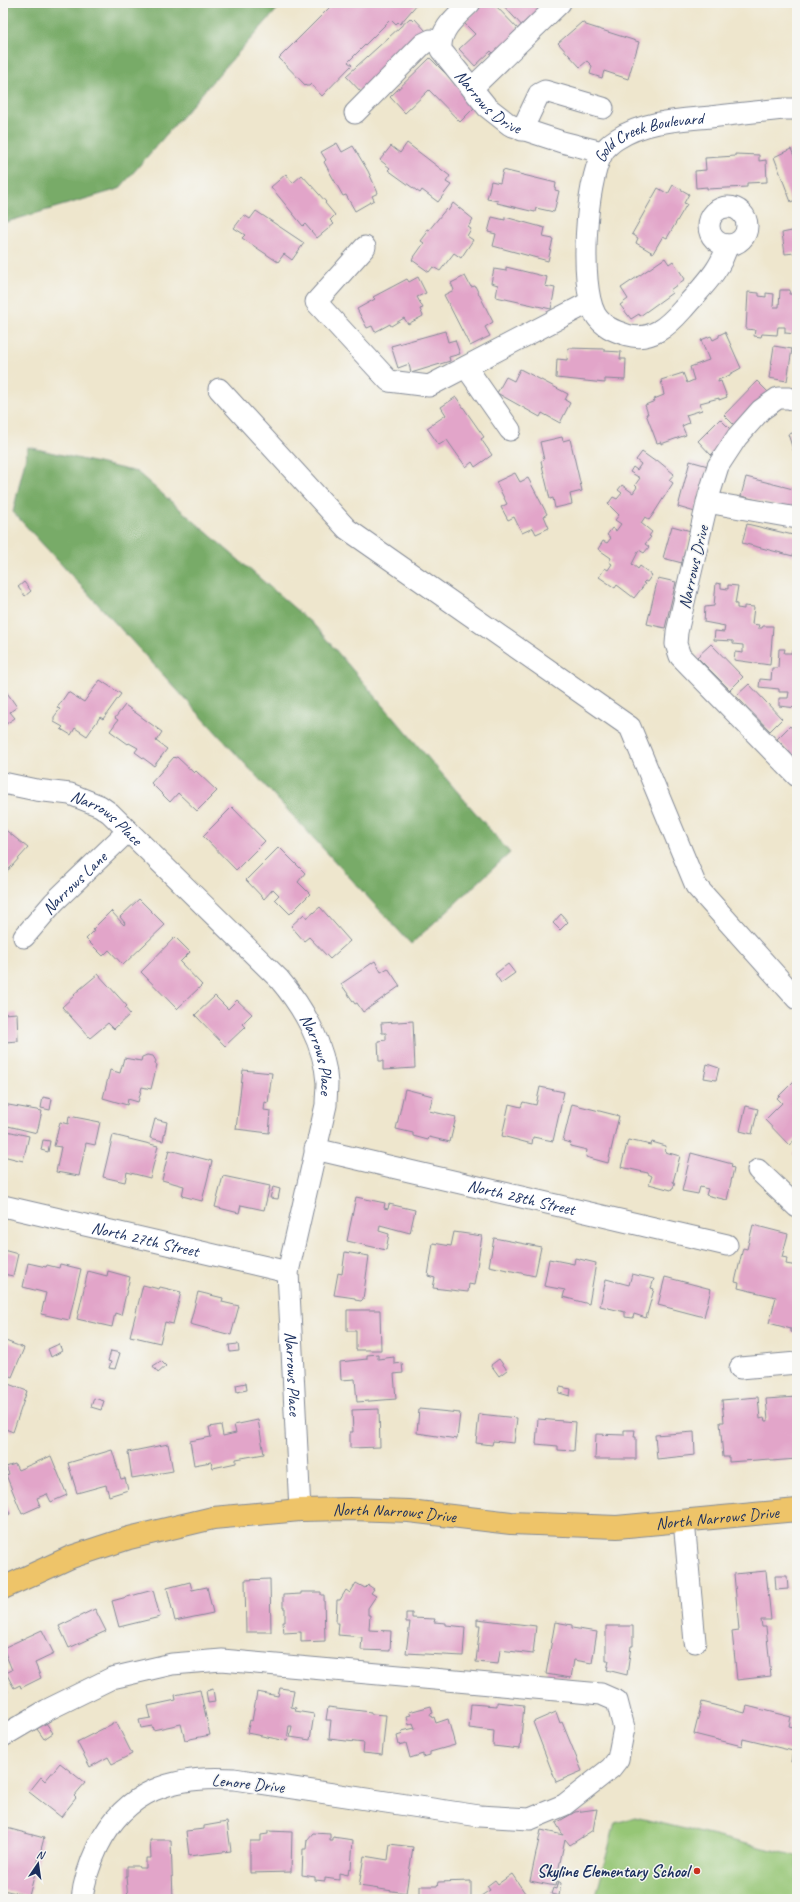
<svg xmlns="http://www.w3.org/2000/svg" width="800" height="1902" font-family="Caveat,sans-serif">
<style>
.green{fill:#96c676;stroke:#587a6a}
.forest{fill:#78ab67;stroke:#4a6d62}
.building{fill:#e2a5c9}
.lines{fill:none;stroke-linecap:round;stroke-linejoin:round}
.minor-casing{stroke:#848a96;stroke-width:23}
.major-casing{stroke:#848a96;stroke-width:24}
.minor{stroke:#fff;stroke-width:21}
.major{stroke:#eec469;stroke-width:22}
.poi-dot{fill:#c8321e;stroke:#f6f6f2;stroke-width:1.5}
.labels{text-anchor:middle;stroke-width:3;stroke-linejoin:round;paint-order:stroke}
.street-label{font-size:17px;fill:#1b2f5e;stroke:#f6f6f2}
.poi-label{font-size:17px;font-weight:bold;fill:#1b2f5e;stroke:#f6f6f2;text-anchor:end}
</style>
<rect width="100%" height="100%" fill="#f6f6f2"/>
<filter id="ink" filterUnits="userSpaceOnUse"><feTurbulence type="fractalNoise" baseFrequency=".025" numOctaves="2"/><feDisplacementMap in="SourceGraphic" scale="8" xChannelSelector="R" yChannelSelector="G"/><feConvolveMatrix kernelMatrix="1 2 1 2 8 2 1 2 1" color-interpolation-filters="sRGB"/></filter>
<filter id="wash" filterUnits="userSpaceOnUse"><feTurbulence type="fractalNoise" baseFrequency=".012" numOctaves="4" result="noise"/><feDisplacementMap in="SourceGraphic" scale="16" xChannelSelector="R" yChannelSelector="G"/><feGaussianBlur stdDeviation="0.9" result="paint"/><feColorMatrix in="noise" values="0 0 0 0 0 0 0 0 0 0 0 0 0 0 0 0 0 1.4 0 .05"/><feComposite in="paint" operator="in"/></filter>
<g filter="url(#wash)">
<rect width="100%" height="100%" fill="#eee6cd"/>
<path class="green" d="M 635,1817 L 797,1856 L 797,1899 L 595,1899 L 615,1823 Z"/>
<path class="forest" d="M 3,3 L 283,3 L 211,83 L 119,189 L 3,223 Z
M 28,447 L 137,472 L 315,626 L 510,853 L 411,944 L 13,512 Z"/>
<g id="blocks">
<path class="building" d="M 334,3 L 418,3 L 400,24 L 398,22 L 396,24 L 391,19 L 348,62 L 352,65 L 322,96 L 311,84 L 309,86 L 306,86 L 279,58 Z
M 485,3 L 493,3 L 521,32 L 496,56 L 491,51 L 475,66 L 459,49 L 475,34 L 464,23 Z
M 501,3 L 553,3 L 525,29 Z
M 410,18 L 413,21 L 415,19 L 426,31 L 362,93 L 346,76 Z
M 582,22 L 586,25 L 639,42 L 628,79 L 604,71 L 602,78 L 590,74 L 592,66 L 587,61 L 580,67 L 558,43 Z
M 430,58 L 477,105 L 460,122 L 429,90 L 405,113 L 390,97 Z
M 337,143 L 342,152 L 353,146 L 368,171 L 378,193 L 372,196 L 374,200 L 355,211 L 346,195 L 343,196 L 324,162 L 326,160 L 321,152 Z
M 407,143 L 450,176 L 446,182 L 451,185 L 438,202 L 422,190 L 420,193 L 388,170 L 390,168 L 380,160 L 391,146 L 400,153 Z
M 791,149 L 796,160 L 797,159 L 797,205 L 795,200 L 791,202 L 774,157 Z
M 735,154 L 759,155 L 759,161 L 766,160 L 767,182 L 747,183 L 747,187 L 707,189 L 707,187 L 696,188 L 695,171 L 706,170 L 705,158 L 735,156 Z
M 503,170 L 556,183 L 555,190 L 559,191 L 554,212 L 536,208 L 535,212 L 497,203 L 498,201 L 487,199 L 491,181 L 500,183 Z
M 286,174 L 293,183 L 302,175 L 326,202 L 325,203 L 335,215 L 330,220 L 334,224 L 317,238 L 305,224 L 303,226 L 271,187 Z
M 673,185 L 689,194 L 684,203 L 687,204 L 667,238 L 663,236 L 653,253 L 636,243 L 638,238 L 632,234 L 658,188 L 668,194 Z
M 453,203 L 473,219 L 468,227 L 471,229 L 467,236 L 473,240 L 461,258 L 454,253 L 440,271 L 433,267 L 429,272 L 412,260 L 424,243 L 421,241 L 427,233 L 425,232 L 427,229 L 429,230 L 446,209 L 448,211 Z
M 256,211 L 304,243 L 292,260 L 284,254 L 278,262 L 242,238 L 245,235 L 234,228 L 244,215 L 250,219 Z
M 492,217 L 505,220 L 505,217 L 545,228 L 543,237 L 553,239 L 548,261 L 493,246 L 496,234 L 488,232 Z
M 797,230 L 797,257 L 795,253 L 785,254 L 782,233 Z
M 665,258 L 669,264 L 673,261 L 685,279 L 670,290 L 672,293 L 640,316 L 639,314 L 631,319 L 620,305 L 628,299 L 621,288 Z
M 506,267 L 547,277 L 545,286 L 555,288 L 551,309 L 496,297 L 498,285 L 491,283 L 494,269 L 506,271 Z
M 465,276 L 471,287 L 475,286 L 493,322 L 485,327 L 490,336 L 470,346 L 444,295 L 454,290 L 451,283 Z
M 418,277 L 426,293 L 417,297 L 423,308 L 420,309 L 423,316 L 408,324 L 404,318 L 391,326 L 390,324 L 375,332 L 372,326 L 367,328 L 357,309 L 375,299 L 373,297 L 407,279 L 409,282 Z
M 780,290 L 790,290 L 789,294 L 797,294 L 797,334 L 785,333 L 785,327 L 778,327 L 777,335 L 762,334 L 761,337 L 754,336 L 755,330 L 746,329 L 748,292 L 759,293 L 759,296 L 766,297 L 766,293 L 774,294 L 773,307 L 779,307 Z
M 445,331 L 448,342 L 455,340 L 460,354 L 449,357 L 450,361 L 411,373 L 409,364 L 398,368 L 391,346 Z
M 725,332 L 741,368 L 730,374 L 730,375 L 718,380 L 718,382 L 721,381 L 722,384 L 727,397 L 719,400 L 719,398 L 700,403 L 702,410 L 686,415 L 689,423 L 682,426 L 686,435 L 661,444 L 661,442 L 657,443 L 646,414 L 648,414 L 645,405 L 655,401 L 654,399 L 664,395 L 661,380 L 683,373 L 687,383 L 694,380 L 690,367 L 709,360 L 701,340 L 711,336 L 713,340 L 719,337 L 719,335 Z
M 774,346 L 792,349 L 787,381 L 769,378 Z
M 568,348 L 604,349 L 604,351 L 621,352 L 620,359 L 626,359 L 625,380 L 605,379 L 605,383 L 556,378 L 557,359 L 567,360 Z
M 520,369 L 568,394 L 565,400 L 570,403 L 560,423 L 542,413 L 540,417 L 497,393 L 506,377 L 514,381 Z
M 757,381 L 770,394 L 737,428 L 724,415 Z
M 456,397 L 484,437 L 481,439 L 492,455 L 475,467 L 472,462 L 466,467 L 447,440 L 439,445 L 427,428 L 446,415 L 441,407 Z
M 720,419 L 733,432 L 711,455 L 698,441 Z
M 797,432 L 797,462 L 788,434 Z
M 562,437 L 563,441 L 570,439 L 582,491 L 570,494 L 572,504 L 555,508 L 553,498 L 550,499 L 541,461 L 544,460 L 540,442 Z
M 642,452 L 656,462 L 657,460 L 674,474 L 669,480 L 673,483 L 654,513 L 649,520 L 645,517 L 641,523 L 652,532 L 649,536 L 651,537 L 645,544 L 649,547 L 644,553 L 639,550 L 632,564 L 638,569 L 640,566 L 652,575 L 647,582 L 645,581 L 643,583 L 645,584 L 634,598 L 617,585 L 615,588 L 599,577 L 605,568 L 608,570 L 612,564 L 609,562 L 611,558 L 598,549 L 603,541 L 607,543 L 611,538 L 607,535 L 612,528 L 616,531 L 621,524 L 615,520 L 619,515 L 608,504 L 613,497 L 617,499 L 622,493 L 618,490 L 622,485 L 633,493 L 637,487 L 635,485 L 640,478 L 630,472 L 633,467 L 637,470 L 641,464 L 636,460 Z
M 690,461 L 708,466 L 695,512 L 678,507 Z
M 515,473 L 520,482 L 528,478 L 547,514 L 544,516 L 549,528 L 536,534 L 533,528 L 522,533 L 514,517 L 508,520 L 501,507 L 507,504 L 496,482 Z
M 746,477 L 797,490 L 792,509 L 741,496 Z
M 747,524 L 797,536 L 793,556 L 742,543 Z
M 672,526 L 691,531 L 682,563 L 663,558 Z
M 658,578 L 676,582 L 665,628 L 647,624 Z
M 24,582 L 31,591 L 25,596 L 18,587 Z
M 716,583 L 721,584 L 721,588 L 728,589 L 728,585 L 738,586 L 735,604 L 737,604 L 737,608 L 744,609 L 744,606 L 754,607 L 752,624 L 759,625 L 758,628 L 762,628 L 763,626 L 773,626 L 770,665 L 734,660 L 735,652 L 743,653 L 743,645 L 733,644 L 733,641 L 714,640 L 715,631 L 724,632 L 725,626 L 704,622 L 705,607 L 714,606 Z
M 711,644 L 743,677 L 730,690 L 697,657 Z
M 779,649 L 785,649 L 784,653 L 792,653 L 792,651 L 797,651 L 797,708 L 779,706 L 779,698 L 788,698 L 789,692 L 779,692 L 779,689 L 759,687 L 760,679 L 771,680 L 772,668 L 778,668 Z
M 100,680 L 121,694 L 103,719 L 100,717 L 87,736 L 75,728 L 71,735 L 61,729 L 63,727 L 54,722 L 54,717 L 60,709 L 57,708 L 68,692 L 84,702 Z
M 749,684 L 782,719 L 770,731 L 736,696 Z
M 3,687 L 17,707 L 10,712 L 15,718 L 3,726 Z
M 125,705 L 162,732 L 156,741 L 167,749 L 154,766 L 135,752 L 138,748 L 129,743 L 128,744 L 110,731 L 118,720 L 115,718 Z
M 790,726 L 797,734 L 797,760 L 777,739 Z
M 174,757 L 175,758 L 177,757 L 194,773 L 196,771 L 217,791 L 197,811 L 178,793 L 170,802 L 151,783 Z
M 232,807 L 265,841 L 236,870 L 203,836 Z
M 3,828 L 28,848 L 3,876 Z
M 279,847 L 305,873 L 298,882 L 310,894 L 290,914 L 275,899 L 279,895 L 273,889 L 264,899 L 246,880 Z
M 139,899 L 165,925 L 123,965 L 109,950 L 103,956 L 86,939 L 94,931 L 92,930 L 111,911 L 124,925 L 125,923 L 120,917 Z
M 320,907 L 350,941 L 330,959 L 309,937 L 304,941 L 291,926 L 304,914 L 307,918 Z
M 561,914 L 568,922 L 560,930 L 553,923 Z
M 175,937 L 190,952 L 180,962 L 202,985 L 177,1009 L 141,972 Z
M 375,961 L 381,972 L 388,968 L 400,986 L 363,1012 L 357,1003 L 355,1004 L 341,984 Z
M 508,964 L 515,973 L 501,983 L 495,974 Z
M 98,974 L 127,1006 L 125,1008 L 130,1014 L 114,1029 L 108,1023 L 90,1038 L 62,1007 L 75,995 L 74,994 Z
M 215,996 L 228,1009 L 237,1000 L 252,1014 L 242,1024 L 245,1027 L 225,1046 L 195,1015 Z
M 17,1013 L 18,1041 L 5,1042 L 6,1050 L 3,1050 L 3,1014 Z
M 413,1021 L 415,1068 L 383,1070 L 383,1061 L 379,1061 L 378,1041 L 386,1040 L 386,1033 L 382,1033 L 381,1023 Z
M 147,1055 L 153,1056 L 156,1061 L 155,1064 L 157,1065 L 151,1089 L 142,1087 L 138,1102 L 128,1099 L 127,1105 L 103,1098 L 110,1070 L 120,1073 L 124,1058 L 141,1061 L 142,1057 Z
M 707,1064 L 719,1068 L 716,1080 L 704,1078 Z
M 243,1070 L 272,1073 L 268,1103 L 265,1102 L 264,1110 L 271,1111 L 269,1133 L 236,1129 Z
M 797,1078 L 797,1138 L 789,1145 L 765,1120 L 782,1103 L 777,1098 Z
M 540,1087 L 564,1092 L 553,1141 L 533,1137 L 532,1144 L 502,1136 L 509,1104 L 521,1107 L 523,1102 L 536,1105 Z
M 405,1089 L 433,1096 L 429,1111 L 456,1117 L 450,1142 L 429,1137 L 428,1140 L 413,1136 L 413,1133 L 396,1129 Z
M 43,1097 L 52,1099 L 50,1110 L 41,1108 Z
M 3,1104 L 42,1111 L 37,1133 L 8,1126 L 7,1131 L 29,1136 L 23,1161 L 3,1156 Z
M 572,1104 L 619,1116 L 608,1163 L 586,1157 L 587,1150 L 570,1146 L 571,1143 L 563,1141 Z
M 746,1106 L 758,1109 L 752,1134 L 740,1131 Z
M 69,1116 L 100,1122 L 95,1145 L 86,1143 L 79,1176 L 56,1172 L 61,1147 L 54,1146 L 60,1122 L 68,1124 Z
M 155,1119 L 167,1122 L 163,1141 L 150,1138 Z
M 113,1135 L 158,1146 L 150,1178 L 127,1172 L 125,1182 L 103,1177 Z
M 43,1140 L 50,1141 L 48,1152 L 41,1150 Z
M 628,1140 L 651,1145 L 652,1142 L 666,1146 L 665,1152 L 680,1156 L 673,1182 L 675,1183 L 673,1188 L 672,1188 L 671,1190 L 649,1184 L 652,1176 L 648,1174 L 648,1173 L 621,1167 Z
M 169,1150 L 212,1161 L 202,1201 L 182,1196 L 184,1186 L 162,1180 Z
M 797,1150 L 797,1158 L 793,1154 Z
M 691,1153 L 732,1164 L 731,1167 L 734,1168 L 727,1200 L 706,1195 L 708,1189 L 700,1187 L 698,1194 L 682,1191 Z
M 223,1176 L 270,1186 L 264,1210 L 241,1205 L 239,1213 L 215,1207 Z
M 273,1187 L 280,1189 L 278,1199 L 270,1198 Z
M 356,1197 L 385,1203 L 384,1208 L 388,1209 L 389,1204 L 415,1210 L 410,1233 L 380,1225 L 379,1231 L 389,1234 L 386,1250 L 347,1241 Z
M 753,1225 L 788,1234 L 782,1257 L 787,1258 L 786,1264 L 797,1266 L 797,1333 L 791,1332 L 791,1329 L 769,1323 L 776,1297 L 738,1288 L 739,1283 L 735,1282 L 743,1248 L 747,1249 Z
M 454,1232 L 482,1236 L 474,1285 L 469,1284 L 468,1292 L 433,1288 L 435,1278 L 428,1276 L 433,1243 L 451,1246 Z
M 494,1238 L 541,1247 L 535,1276 L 489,1266 Z
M 3,1250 L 18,1254 L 13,1276 L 3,1274 Z
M 345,1252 L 369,1256 L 363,1299 L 361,1301 L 355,1300 L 355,1298 L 334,1295 L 338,1273 L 342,1274 Z
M 575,1258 L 596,1263 L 589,1304 L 563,1297 L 565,1290 L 544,1286 L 549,1259 L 574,1264 Z
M 28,1263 L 46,1267 L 47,1265 L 59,1268 L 60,1264 L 81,1269 L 69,1320 L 41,1314 L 46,1293 L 23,1287 Z
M 88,1271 L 107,1276 L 108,1271 L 130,1277 L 121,1315 L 115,1313 L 112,1327 L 77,1319 Z
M 632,1274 L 654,1279 L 651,1288 L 654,1289 L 646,1318 L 634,1314 L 633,1318 L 625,1317 L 625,1312 L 600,1306 L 606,1279 L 629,1285 Z
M 665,1277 L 711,1289 L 704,1317 L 658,1305 Z
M 143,1285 L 159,1289 L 160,1287 L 181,1292 L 173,1324 L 165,1322 L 160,1343 L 130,1336 Z
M 198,1292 L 223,1298 L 222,1302 L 239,1306 L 231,1335 L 190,1324 Z
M 347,1310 L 380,1310 L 381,1350 L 356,1350 L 356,1331 L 347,1331 Z
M 3,1340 L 24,1348 L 12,1377 L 3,1373 Z
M 59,1344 L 62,1351 L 51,1357 L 48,1349 Z
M 238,1344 L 239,1351 L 230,1352 L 229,1345 Z
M 111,1351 L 120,1353 L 115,1369 L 109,1368 L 111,1362 L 108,1361 Z
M 378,1354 L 378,1359 L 394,1357 L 394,1364 L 402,1363 L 403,1373 L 394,1374 L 396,1399 L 357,1402 L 355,1379 L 341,1380 L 340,1362 L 367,1359 L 367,1355 Z
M 499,1359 L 507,1370 L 499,1376 L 491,1365 Z
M 161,1361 L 166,1366 L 158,1373 L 153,1366 Z
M 3,1382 L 27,1391 L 13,1432 L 3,1428 Z
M 246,1383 L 247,1390 L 237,1392 L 236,1385 Z
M 560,1387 L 571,1389 L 570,1396 L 559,1393 Z
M 758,1397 L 760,1419 L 764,1418 L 765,1421 L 768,1421 L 766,1399 L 797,1397 L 797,1459 L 771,1461 L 770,1459 L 729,1462 L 729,1457 L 723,1457 L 720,1422 L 724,1422 L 722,1400 Z
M 94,1398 L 104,1401 L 101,1410 L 91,1407 Z
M 379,1409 L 380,1447 L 350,1448 L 350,1432 L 353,1432 L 352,1410 Z
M 419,1409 L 460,1413 L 457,1439 L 417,1433 Z
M 479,1414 L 517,1418 L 514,1443 L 493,1441 L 492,1445 L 476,1443 Z
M 538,1419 L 576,1422 L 574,1451 L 558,1450 L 558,1446 L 536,1444 Z
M 258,1420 L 264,1454 L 236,1459 L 236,1463 L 213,1468 L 211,1462 L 194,1465 L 190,1441 L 211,1437 L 209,1427 L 221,1425 L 223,1436 L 236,1433 L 234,1425 Z
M 624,1430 L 635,1430 L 634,1437 L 636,1437 L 636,1459 L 595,1459 L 596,1434 L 624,1435 Z
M 694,1432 L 695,1455 L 657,1459 L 655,1435 Z
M 168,1444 L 173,1471 L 132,1478 L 128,1452 Z
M 112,1450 L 121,1479 L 125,1478 L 128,1490 L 109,1496 L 106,1485 L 77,1493 L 68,1463 Z
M 51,1456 L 67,1495 L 51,1502 L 47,1494 L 37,1498 L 40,1506 L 22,1514 L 6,1475 L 9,1474 L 6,1467 L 15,1464 L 18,1470 Z
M 3,1499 L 10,1514 L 3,1517 Z
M 766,1571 L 771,1620 L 761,1620 L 762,1627 L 766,1627 L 771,1676 L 737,1680 L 732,1631 L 739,1630 L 734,1574 Z
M 775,1576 L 787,1576 L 788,1589 L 776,1590 Z
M 270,1579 L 271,1632 L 246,1632 L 245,1580 Z
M 190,1582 L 192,1590 L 207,1587 L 213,1613 L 175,1621 L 167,1588 Z
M 356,1583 L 365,1588 L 368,1585 L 374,1589 L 371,1593 L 376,1596 L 368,1608 L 368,1615 L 370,1615 L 369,1630 L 391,1631 L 390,1651 L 361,1650 L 362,1637 L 338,1635 L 339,1623 L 336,1623 L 337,1600 L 340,1600 L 346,1590 L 350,1593 Z
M 153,1590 L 160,1617 L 119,1627 L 112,1601 Z
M 301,1592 L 321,1592 L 321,1595 L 324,1595 L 325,1641 L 301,1642 L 301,1632 L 284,1633 L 283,1622 L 285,1622 L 285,1608 L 283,1608 L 283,1595 L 301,1594 Z
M 95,1609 L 106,1631 L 69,1648 L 59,1626 Z
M 406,1613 L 412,1613 L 412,1618 L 435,1619 L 434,1622 L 446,1623 L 446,1625 L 465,1627 L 463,1656 L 406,1653 L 410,1622 L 406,1622 Z
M 477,1619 L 536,1626 L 533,1654 L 500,1650 L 498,1664 L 476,1662 L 480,1625 L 477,1625 Z
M 555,1622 L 572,1625 L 572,1628 L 597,1632 L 592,1663 L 574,1660 L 571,1678 L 546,1674 Z
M 606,1626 L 633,1626 L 633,1646 L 631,1646 L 627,1675 L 607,1670 L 609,1661 L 606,1661 Z
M 42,1630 L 54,1654 L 35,1663 L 41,1678 L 21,1688 L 20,1685 L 14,1688 L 6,1673 L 12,1670 L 3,1648 Z
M 3,1683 L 8,1692 L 3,1695 Z
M 280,1688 L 294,1690 L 291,1707 L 296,1708 L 295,1711 L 314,1714 L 310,1740 L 290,1737 L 292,1726 L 289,1726 L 287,1741 L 247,1733 L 250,1720 L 252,1721 L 257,1692 L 278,1696 Z
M 213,1689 L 215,1702 L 208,1703 L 206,1691 Z
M 200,1690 L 210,1735 L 185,1740 L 181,1724 L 153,1730 L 152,1726 L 141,1728 L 139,1720 L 151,1718 L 148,1706 L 176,1700 L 175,1695 Z
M 497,1702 L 524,1705 L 520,1749 L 493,1746 L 494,1731 L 469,1728 L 471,1704 L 497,1706 Z
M 702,1702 L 745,1713 L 747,1706 L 791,1717 L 789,1726 L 797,1728 L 797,1763 L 791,1762 L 793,1751 L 743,1739 L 742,1746 L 694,1734 Z
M 431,1706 L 433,1713 L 430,1714 L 432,1718 L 434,1717 L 436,1723 L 448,1719 L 455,1745 L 430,1752 L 430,1755 L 423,1757 L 423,1754 L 410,1758 L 406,1743 L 399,1745 L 397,1736 L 403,1734 L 402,1731 L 415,1728 L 413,1723 L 409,1725 L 407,1716 L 411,1715 L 409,1712 Z
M 328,1707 L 371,1712 L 371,1714 L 386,1715 L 382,1755 L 363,1753 L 364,1743 L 329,1739 L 331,1720 L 326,1720 Z
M 556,1712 L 560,1723 L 562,1722 L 582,1771 L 556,1782 L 533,1722 Z
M 116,1722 L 132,1754 L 112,1764 L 108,1757 L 90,1767 L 77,1742 Z
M 46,1723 L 53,1733 L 44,1739 L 37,1729 Z
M 60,1763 L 85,1783 L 74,1796 L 76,1798 L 61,1817 L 29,1792 L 41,1777 L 45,1781 Z
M 597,1809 L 593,1830 L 570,1845 L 565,1839 L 555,1886 L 530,1881 L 541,1830 L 563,1835 L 556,1823 L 575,1812 Z
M 227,1822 L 231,1851 L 189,1856 L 186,1831 L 204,1829 L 204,1826 Z
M 3,1827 L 44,1838 L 29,1896 L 3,1890 Z
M 268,1831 L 292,1832 L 291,1872 L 250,1873 L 250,1841 L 261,1841 L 261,1835 L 268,1834 Z
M 313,1833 L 330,1834 L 330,1840 L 333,1840 L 333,1837 L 353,1840 L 351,1869 L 349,1868 L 348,1875 L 339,1873 L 339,1880 L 325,1878 L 325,1881 L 315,1880 L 315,1877 L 302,1875 L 303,1849 L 306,1849 L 307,1840 Z
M 150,1840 L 171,1840 L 173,1899 L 128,1899 L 126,1877 L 127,1877 L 127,1866 L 138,1866 L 139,1868 L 146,1868 L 146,1858 L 151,1858 Z
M 390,1844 L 413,1847 L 406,1893 L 359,1886 L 364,1856 L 388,1860 Z
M 512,1874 L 527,1896 L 522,1899 L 483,1899 L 481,1896 L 490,1890 L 487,1886 L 495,1880 L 498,1884 Z
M 471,1881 L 471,1899 L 420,1899 L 420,1886 L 437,1886 L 438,1882 Z
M 558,1881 L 561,1883 L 559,1896 L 551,1894 L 553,1888 L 556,1889 Z"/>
</g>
</g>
<g filter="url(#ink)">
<use href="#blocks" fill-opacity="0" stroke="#848a96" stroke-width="1"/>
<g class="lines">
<defs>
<g id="minor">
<path id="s1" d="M 470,3 C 457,16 439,29 441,50 L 487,107 L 510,125 L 562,142 L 602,152"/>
<path d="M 472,88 L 560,3"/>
<path d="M 355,113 L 423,44 L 431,40 L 440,43"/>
<path d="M 522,130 L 539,94 L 545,91 L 603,108"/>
<circle cx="728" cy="226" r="19"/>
<path id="s2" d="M 727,245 C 722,270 699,290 683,309 C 668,326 651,342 627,335 C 614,331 602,326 595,314 C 579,284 586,183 602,154 C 604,149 612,142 617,139 C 644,121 679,120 710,117 C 735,114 760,111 785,109 L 797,109"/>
<path d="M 365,247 L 316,302 L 389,381 L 429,386 L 590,302"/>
<path d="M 466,367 L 510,430"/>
<path d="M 219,389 L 347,529 L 630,727 L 696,886 L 797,999"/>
<path d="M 797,401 L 789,398 L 778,398 L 761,410 L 737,437 L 718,466 L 709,495 L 677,632 L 676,644 L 680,656 L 797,776"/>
<path d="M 707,502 L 797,518"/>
<path id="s3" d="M 3,783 L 36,790 L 70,794 L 100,806 L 110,813 L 279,979 C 303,1007 325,1045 327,1083 C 327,1090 326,1097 326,1105 L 288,1272 L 300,1510"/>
<path id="s4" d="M 24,937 L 54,902 L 128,831"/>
<path id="s5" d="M 315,1149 L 727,1245"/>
<path d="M 758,1170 L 797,1207"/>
<path id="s6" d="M 3,1206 L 288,1272"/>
<path d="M 740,1368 L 797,1363"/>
<path d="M 684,1521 L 695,1642"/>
<path d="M 3,1736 L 47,1710 L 112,1678 L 172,1664 L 222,1660 L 601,1694 L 617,1701 L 624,1728 L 618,1759 L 611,1768 L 564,1805 L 530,1819 L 479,1816 L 234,1779 C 174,1775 126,1790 98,1846 C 90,1863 84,1880 82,1899"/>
</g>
<g id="major">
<path id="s7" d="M 3,1588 L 71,1557 L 129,1538 L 213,1518 L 300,1510 L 350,1509 L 409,1511 L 511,1523 L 617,1527 L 797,1510"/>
</g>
</defs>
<use href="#minor" class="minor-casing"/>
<use href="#major" class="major-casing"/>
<use href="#minor" class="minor"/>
<use href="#major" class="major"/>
</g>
</g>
<circle class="poi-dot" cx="697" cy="1871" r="4"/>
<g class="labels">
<g class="street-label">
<text dy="6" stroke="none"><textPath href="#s1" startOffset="128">Narrows Drive</textPath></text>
<text dy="6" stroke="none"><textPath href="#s2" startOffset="398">Gold Creek Boulevard</textPath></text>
<text transform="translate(693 567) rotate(-77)" y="6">Narrows Drive</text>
<text dy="6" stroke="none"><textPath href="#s3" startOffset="112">Narrows Place</textPath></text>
<text dy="6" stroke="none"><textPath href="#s4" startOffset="74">Narrows Lane</textPath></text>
<text dy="6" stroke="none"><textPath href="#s3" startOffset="436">Narrows Place</textPath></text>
<text dy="6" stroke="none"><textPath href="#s5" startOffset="212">North 28th Street</textPath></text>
<text dy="6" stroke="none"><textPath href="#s6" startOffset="146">North 27th Street</textPath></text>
<text dy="6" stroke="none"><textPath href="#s3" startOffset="761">Narrows Place</textPath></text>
<text dy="6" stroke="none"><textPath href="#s7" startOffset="404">North Narrows Drive</textPath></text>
<text dy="6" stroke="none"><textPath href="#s7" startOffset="728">North Narrows Drive</textPath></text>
<text transform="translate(248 1783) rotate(6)" y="6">Lenore Drive</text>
</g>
<g class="poi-label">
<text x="689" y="1877">Skyline Elementary School</text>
</g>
</g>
<rect width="800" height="1902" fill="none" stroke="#f6f6f2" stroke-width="16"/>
<g transform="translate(38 1864) rotate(13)" stroke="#f6f6f2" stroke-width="3" paint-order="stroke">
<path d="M0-3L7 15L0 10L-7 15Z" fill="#1b2f5e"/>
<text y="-6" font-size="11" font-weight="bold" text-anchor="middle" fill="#1b2f5e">N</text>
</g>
</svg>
